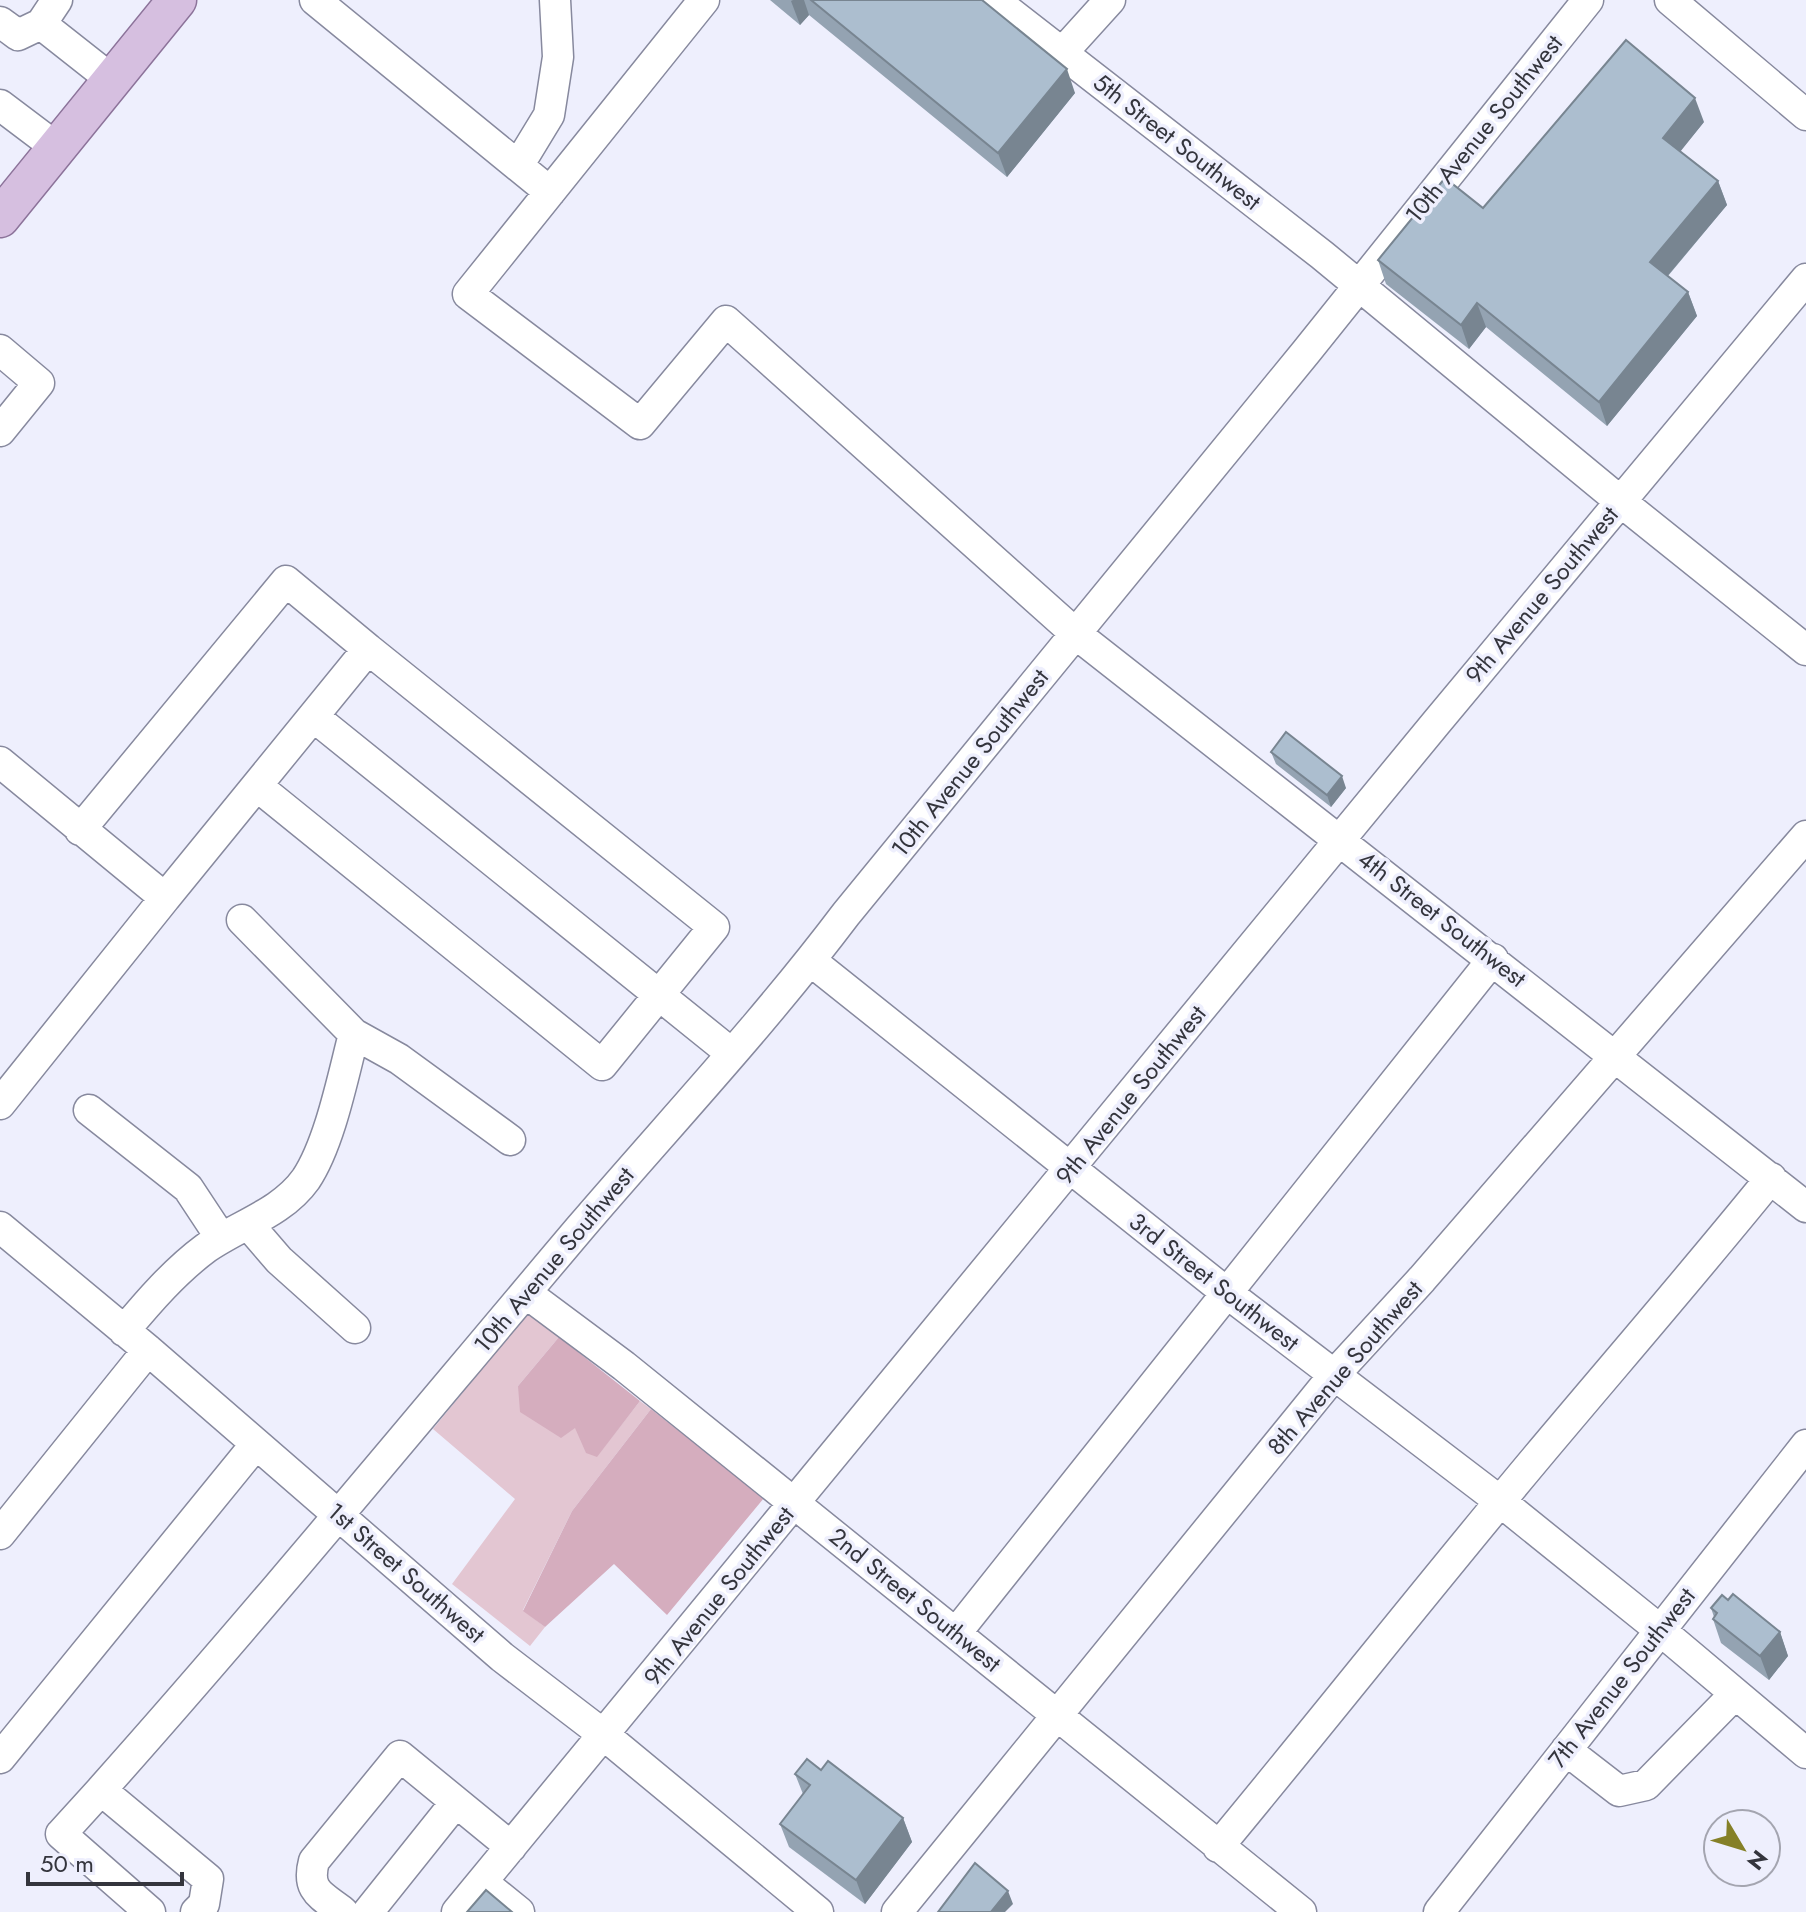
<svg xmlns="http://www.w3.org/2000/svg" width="1806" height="1912" font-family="Jost,sans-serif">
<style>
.green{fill:#e3c6d2}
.forest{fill:#d5adbe}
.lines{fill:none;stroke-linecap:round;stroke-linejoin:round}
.minor-casing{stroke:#87899e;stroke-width:33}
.major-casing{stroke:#8c739a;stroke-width:41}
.minor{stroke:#fff;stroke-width:30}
.major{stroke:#d6bfe0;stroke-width:38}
.wall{fill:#94a3b2}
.shaded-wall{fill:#788591}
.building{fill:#acbecf;stroke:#788591;stroke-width:2}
.labels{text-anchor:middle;stroke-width:7;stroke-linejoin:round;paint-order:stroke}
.street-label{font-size:24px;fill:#34353d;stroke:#eeeffd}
</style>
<rect width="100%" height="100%" fill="#eeeffd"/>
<path class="green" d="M 528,1312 L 559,1337 L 518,1386 L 575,1427 L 597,1456 L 640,1401 L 651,1409 L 572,1511 L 523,1610 L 545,1627 L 530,1646 L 452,1584 L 515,1499 L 433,1429 Z"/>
<path class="forest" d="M 559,1337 L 640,1401 L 597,1457 L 586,1453 L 575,1428 L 561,1438 L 520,1412 L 518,1386 Z
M 651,1409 L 764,1498 L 667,1615 L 614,1564 L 545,1627 L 523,1611 L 572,1511 Z"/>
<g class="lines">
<defs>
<path id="minor" d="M 315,0 L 550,192
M 704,0 L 468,294 L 640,424 L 726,321 L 1076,634 L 1806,1207
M 994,0 L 1322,255 L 1620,501 L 1806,650
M 1670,0 L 1806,115
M 0,22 L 18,35 L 41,24 L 57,0
M 41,24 L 112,80
M 1062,53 L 1110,0
M 0,105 L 57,148
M 518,166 L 549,115 L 558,57 L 555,0
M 0,350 L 39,383 L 0,431
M 314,717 L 731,1053
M 0,762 L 165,898 L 368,649 L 286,581 L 80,830
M 257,786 L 602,1065 L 714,927 L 368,649
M 242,920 L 354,1034 L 399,1059 L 510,1140
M 811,961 L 1227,1293 L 1501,1502 L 1660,1630 L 1806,1753
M 0,1104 L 165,898
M 89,1110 L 188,1188 L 221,1238
M 248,1224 L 279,1260 L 355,1328
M 0,1227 L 148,1350 L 502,1657 L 604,1735 L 818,1912
M 526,1293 L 624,1366 L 1301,1912
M 124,1331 C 149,1301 175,1271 206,1248 C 239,1225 282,1213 306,1179 C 330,1143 343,1076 354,1034
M 0,1534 L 148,1350
M 956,1633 L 1493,959
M 1566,1750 L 1619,1791 L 1646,1785 L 1735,1694
M 0,1758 L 256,1444
M 101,1790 C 265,1606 421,1416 580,1228 C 669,1124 763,1024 846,914 L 1306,352 L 1588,0
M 1218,1847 C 1325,1718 1429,1586 1537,1457 C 1615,1364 1694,1273 1771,1178
M 482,1882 L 519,1912
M 150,1912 L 61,1834 L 101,1790 L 208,1879 L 204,1904 L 196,1912
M 343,1912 C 321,1895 306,1891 314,1861 L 400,1756 L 511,1847
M 368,1912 L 456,1802
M 457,1912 L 1436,723 L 1806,279
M 897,1912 L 1334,1375 L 1422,1279 L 1806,836
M 1439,1912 L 1806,1445"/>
<path id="major" d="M 0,218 L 177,0"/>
</defs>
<use href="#minor" class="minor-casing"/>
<use href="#major" class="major-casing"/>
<use href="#minor" class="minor"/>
<use href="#major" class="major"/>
</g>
<path class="wall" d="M 770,0 L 982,0 L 1075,93 L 1007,177 L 809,15 L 800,25 Z
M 1704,122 L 1680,151 L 1718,181 L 1727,205 L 1668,276 L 1688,292 L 1697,316 L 1607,426 L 1486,327 L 1469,349 L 1386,284 L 1378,260 L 1483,208 Z
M 1271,752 L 1346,788 L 1331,807 L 1276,764 Z
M 1728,1600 L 1780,1632 L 1788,1656 L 1769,1680 L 1721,1643 L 1713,1619 L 1714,1617 L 1711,1608 Z
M 821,1770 L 903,1818 L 912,1842 L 865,1904 L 789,1847 L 780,1824 L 803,1794 L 795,1774 Z"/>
<path class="shaded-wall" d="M 793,0 L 804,0 L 809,15 L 800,25 L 791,1 Z
M 1067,69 L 1075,93 L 1007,177 L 998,153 Z
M 1695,98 L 1704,122 L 1672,162 L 1663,138 Z
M 1718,181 L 1727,205 L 1659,286 L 1650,262 Z
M 1688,292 L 1697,316 L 1607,426 L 1599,402 Z
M 1477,303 L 1486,327 L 1469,349 L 1461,325 Z
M 1342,776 L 1346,788 L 1331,807 L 1327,795 Z
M 1780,1632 L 1788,1656 L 1769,1680 L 1760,1656 Z
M 903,1818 L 912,1842 L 865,1904 L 856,1880 Z
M 1008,1891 L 1013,1904 L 1005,1912 L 991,1912 Z"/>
<path class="building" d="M 811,0 L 982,0 L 1067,69 L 998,153 Z
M 1626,40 L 1695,98 L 1663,138 L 1718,181 L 1650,262 L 1688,292 L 1599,402 L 1477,303 L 1461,325 L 1378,260 L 1445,178 L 1483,208 Z
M 1286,732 L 1342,776 L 1327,795 L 1271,752 Z
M 1733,1594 L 1780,1632 L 1760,1656 L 1713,1619 L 1717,1613 L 1711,1608 L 1722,1595 L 1728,1600 Z
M 807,1759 L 821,1770 L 828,1761 L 903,1818 L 856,1880 L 780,1824 L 810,1785 L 795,1774 Z
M 975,1863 L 1008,1891 L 991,1912 L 938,1912 Z
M 486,1890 L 512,1912 L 467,1912 Z"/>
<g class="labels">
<g class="street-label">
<text transform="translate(1484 129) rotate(-51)" y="8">10th Avenue Southwest</text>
<text transform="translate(1177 142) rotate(38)" y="8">5th Street Southwest</text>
<text transform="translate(1542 595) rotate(-50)" y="8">9th Avenue Southwest</text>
<text transform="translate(970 763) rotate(-51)" y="8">10th Avenue Southwest</text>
<text transform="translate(1442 919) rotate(38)" y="8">4th Street Southwest</text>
<text transform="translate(1131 1095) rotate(-51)" y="8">9th Avenue Southwest</text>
<text transform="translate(554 1260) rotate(-50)" y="8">10th Avenue Southwest</text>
<text transform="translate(1214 1282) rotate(38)" y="8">3rd Street Southwest</text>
<text transform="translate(1345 1368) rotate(-49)" y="8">8th Avenue Southwest</text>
<text transform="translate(406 1573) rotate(41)" y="8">1st Street Southwest</text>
<text transform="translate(719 1596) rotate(-51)" y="8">9th Avenue Southwest</text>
<text transform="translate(915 1600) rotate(39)" y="8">2nd Street Southwest</text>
<text transform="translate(1622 1678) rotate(-52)" y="8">7th Avenue Southwest</text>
</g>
</g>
<g transform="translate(1742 1848) rotate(128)"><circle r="38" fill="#eeeffd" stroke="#a4a5b0" stroke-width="2"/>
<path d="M0-6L14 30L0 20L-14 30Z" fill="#858028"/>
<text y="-12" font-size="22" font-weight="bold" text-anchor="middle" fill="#34353d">N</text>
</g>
<path d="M28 1872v12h154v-12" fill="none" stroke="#34353d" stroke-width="4"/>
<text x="40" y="1872" font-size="24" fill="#34353d" stroke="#eeeffd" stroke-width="6" paint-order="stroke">50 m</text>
</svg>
